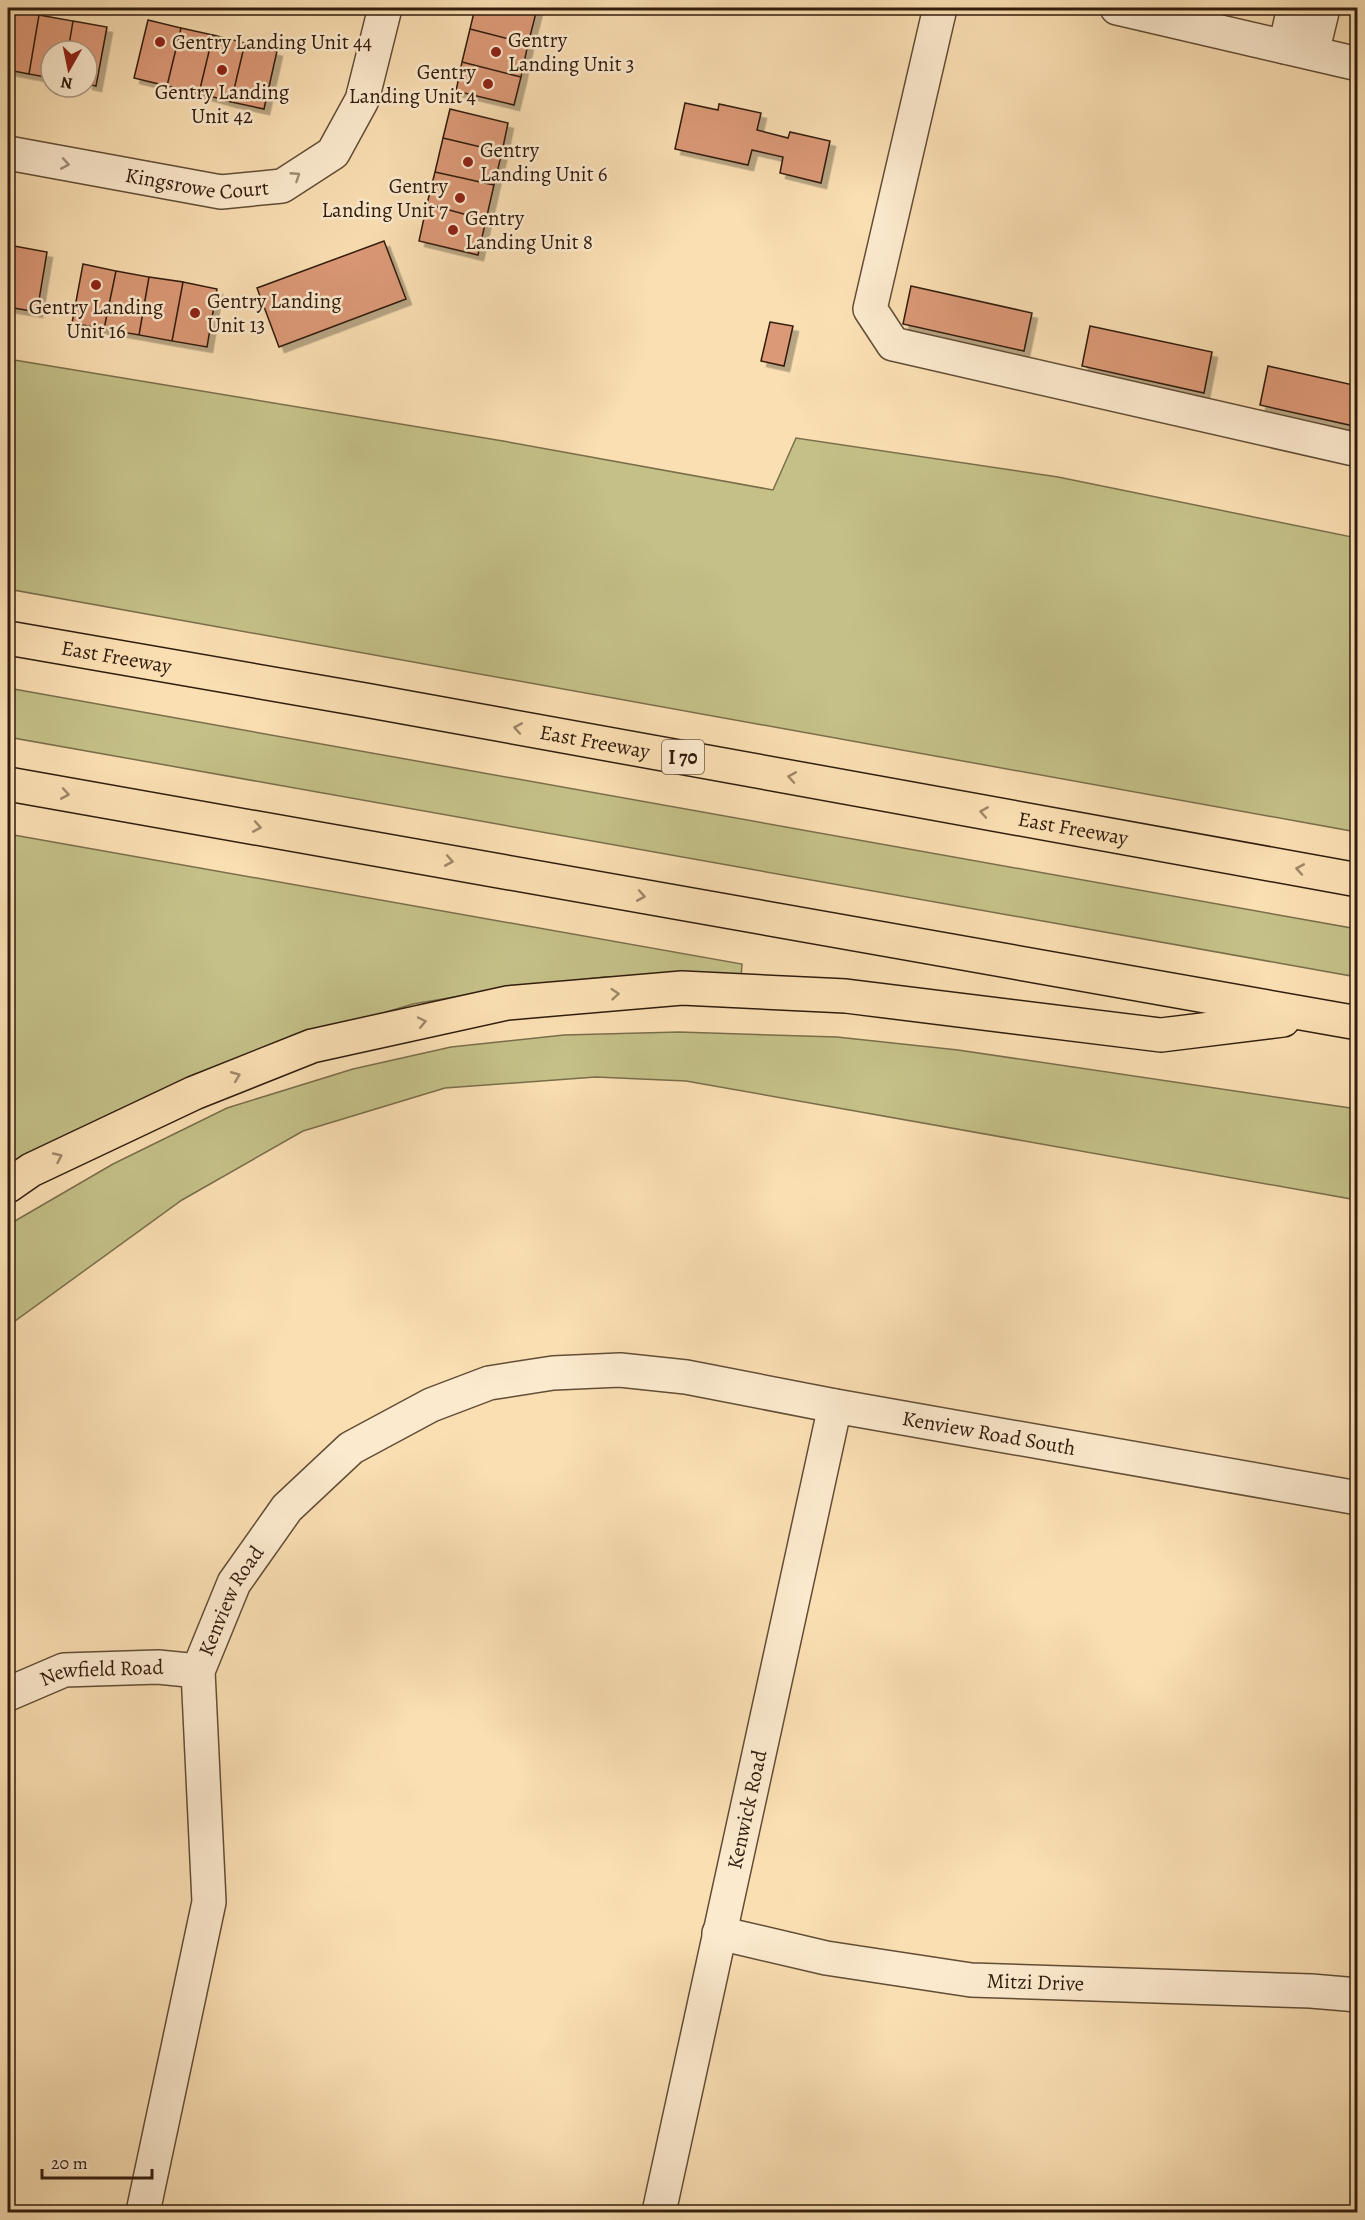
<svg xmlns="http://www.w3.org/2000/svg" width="1365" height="2220" font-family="Alegreya,serif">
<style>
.green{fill:#c4c088;stroke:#7a6e4a;stroke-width:1.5}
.building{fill:#dc9977;stroke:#301c0d;stroke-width:1.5;filter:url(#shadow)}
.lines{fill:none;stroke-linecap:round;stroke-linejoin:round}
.minor-casing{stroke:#624d36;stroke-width:36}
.highway-casing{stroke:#301c0d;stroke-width:36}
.minor{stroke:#fceace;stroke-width:33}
.highway{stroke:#fadfb3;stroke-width:33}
.oneway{stroke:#a08d77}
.oneway2{stroke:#9f8768}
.poi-dot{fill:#8f2418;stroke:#fceace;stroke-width:2}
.labels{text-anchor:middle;stroke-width:5;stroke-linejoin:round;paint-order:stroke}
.shield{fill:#fceace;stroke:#6d5a47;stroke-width:1.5}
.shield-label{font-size:20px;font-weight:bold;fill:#301c0d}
.poi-label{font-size:21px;fill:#301c0d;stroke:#fceace;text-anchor:start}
.street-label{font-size:21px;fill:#301c0d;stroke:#fceace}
</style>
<defs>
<filter id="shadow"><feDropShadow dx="5.5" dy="5.5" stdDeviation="0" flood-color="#0004"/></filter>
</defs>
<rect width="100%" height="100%" fill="#fadfb3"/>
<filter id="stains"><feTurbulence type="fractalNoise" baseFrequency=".00333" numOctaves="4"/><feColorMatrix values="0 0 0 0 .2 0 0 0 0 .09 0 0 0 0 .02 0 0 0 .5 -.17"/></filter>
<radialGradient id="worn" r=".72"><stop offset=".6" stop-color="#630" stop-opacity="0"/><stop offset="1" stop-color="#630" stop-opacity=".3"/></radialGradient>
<path class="green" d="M 8,359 L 503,441 L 773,490 L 796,438 L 1058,477 L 1357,538 L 1357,832 L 8,589 Z
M 8,688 L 1357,929 L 1357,977 L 8,737 Z
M 8,834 L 742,964 L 741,978 L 605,977 L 508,988 L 413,1004 L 312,1034 L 193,1075 L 95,1124 L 8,1174 Z
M 679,1032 L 837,1037 L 958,1050 L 1357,1109 L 1357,1200 L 686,1081 L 596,1077 L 445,1088 L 303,1131 L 182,1200 L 8,1326 L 8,1225 L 113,1164 L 227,1108 L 353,1069 L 451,1047 L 564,1035 Z"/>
<path class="building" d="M 475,8 L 529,8 L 537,9 L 528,44 L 470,29 Z
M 8,9 L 39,15 L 29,74 L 8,70 Z
M 39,15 L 73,21 L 68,51 L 51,51 L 51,78 L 29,74 Z
M 148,20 L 181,28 L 167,86 L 134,78 Z
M 73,21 L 107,27 L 96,86 L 87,84 L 87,51 L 68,51 Z
M 181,28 L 213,35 L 199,93 L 167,86 Z
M 470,29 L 528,44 L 521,77 L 462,62 Z
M 213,35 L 245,43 L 231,102 L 199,93 Z
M 245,43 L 277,51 L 264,109 L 231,102 Z
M 462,62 L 521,77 L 514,105 L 456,91 Z
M 685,103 L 718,110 L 719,104 L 761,113 L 757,130 L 788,138 L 790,132 L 830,141 L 821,183 L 780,173 L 783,157 L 752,150 L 748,165 L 675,149 Z
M 450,109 L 508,123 L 502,152 L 443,138 Z
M 443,138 L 502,152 L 494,185 L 435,172 Z
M 435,172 L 494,185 L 486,220 L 427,204 Z
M 427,204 L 486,220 L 478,255 L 419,241 Z
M 384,241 L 406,299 L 279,347 L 257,288 Z
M 8,245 L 14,246 L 8,286 Z
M 14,246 L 47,252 L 37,312 L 8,307 L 8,286 Z
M 83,264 L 116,271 L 104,329 L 72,323 Z
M 116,271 L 149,277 L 139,335 L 104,329 Z
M 149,277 L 183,282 L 172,341 L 139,335 Z
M 183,282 L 217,289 L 207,347 L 172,341 Z
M 911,286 L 1032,313 L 1024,351 L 903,324 Z
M 770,322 L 793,326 L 784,366 L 761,361 Z
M 1090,326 L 1212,352 L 1204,393 L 1082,366 Z
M 1268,366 L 1358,386 L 1358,427 L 1260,405 Z"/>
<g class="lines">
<defs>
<g id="minor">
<path d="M 940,8 L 870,309 L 893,344 L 1358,450"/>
<path d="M 1117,8 L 1358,64"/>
<path d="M 1285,47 L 1294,8"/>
<path d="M 1312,53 L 1323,8"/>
<path id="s1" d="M 8,153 L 221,192 L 282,186 L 333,153 L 362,100 L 385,8"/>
<path id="s2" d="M 8,1694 L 64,1670 L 158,1667 L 198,1671"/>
<path id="s3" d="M 719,1933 L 826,1958 L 971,1980 L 1311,1991 L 1358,1995"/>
<path id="s4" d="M 143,2212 L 209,1902 L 198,1671 L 234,1583 L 287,1508 L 351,1448 L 431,1405 L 489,1383 L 553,1373 L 620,1370 L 686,1377 L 835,1406 L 1358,1498"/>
<path id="s5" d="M 659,2212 L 835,1406"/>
</g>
<g id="highway">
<path id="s6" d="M 8,638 L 365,700 L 1358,880"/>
<path d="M 8,784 L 1358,1023"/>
<path d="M 8,1186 L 31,1170 L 194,1093 L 312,1046 L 507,1003 L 682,988 L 846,996 L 1161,1035 L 1283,1020"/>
</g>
</defs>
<use href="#minor" class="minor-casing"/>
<use href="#highway" class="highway-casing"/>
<use href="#minor" class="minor"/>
<use href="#highway" class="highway"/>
</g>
<defs><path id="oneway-chevron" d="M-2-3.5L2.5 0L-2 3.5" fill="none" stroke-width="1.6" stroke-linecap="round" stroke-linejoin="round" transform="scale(1.5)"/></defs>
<g class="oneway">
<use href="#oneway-chevron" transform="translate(65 164) rotate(10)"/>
<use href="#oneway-chevron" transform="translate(296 176) rotate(-33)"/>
</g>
<g class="oneway2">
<use href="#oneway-chevron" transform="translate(518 728) rotate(-170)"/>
<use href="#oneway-chevron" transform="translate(792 777) rotate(-170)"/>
<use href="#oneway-chevron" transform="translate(65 794) rotate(10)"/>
<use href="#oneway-chevron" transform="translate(984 812) rotate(-170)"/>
<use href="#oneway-chevron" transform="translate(257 827) rotate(10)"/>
<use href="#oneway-chevron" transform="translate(449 861) rotate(10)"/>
<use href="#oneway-chevron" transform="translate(1300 869) rotate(-170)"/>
<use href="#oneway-chevron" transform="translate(641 896) rotate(10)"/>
<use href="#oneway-chevron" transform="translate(615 994) rotate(-5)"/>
<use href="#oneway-chevron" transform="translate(422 1022) rotate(-12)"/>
<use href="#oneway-chevron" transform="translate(236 1076) rotate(-22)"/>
<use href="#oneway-chevron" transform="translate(58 1157) rotate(-25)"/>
</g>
<g class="poi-dot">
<circle cx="160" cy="42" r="6"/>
<circle cx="496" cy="52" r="6"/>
<circle cx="222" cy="70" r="6"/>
<circle cx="488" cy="84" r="6"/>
<circle cx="468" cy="162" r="6"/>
<circle cx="460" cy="198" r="6"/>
<circle cx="453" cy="230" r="6"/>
<circle cx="96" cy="285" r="6"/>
<circle cx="195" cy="313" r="6"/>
</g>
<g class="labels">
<rect class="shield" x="662" y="740" width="42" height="34" rx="4.5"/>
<g class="shield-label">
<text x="683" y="764">I 70</text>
</g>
<g class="poi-label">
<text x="508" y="47">Gentry<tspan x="508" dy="24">Landing Unit 3</tspan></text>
<text x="172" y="49">Gentry Landing Unit 44</text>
<text x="476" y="79" text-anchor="end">Gentry<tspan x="476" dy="24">Landing Unit 4</tspan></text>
<text x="222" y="99" text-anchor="middle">Gentry Landing<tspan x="222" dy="24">Unit 42</tspan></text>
<text x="480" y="157">Gentry<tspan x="480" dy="24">Landing Unit 6</tspan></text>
<text x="448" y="193" text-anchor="end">Gentry<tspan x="448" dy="24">Landing Unit 7</tspan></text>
<text x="465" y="225">Gentry<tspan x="465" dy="24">Landing Unit 8</tspan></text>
<text x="207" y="308">Gentry Landing<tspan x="207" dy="24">Unit 13</tspan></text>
<text x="96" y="314" text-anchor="middle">Gentry Landing<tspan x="96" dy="24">Unit 16</tspan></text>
</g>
<g class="street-label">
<text dy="7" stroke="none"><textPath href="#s1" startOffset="192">Kingsrowe Court</textPath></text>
<text dy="7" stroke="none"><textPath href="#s6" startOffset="110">East Freeway</textPath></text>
<text dy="7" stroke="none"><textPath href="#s6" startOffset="596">East Freeway</textPath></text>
<text dy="7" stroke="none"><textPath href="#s6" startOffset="1082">East Freeway</textPath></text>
<text dy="7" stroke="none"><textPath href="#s4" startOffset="1482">Kenview Road South</textPath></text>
<text dy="7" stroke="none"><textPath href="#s4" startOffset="626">Kenview Road</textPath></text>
<text dy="7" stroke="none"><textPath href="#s2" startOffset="98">Newfield Road</textPath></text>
<text dy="7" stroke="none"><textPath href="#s5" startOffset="412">Kenwick Road</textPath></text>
<text dy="7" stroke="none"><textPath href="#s3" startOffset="321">Mitzi Drive</textPath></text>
</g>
</g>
<rect width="1365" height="2220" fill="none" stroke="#fadfb3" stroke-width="30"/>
<rect x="9" y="9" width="1347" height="2202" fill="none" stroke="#301c0d" stroke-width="3"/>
<rect x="15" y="15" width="1335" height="2190" fill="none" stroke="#301c0d" stroke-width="1.5"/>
<g transform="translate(69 69) rotate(189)"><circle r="28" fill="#fceace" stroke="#aa9881" stroke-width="1.5"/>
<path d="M0-4.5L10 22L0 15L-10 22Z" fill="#8f2418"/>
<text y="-9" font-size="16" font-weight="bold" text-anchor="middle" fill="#301c0d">N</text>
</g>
<path d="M42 2169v9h110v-9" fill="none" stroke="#301c0d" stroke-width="3"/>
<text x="51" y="2169" font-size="18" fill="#301c0d" stroke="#fceace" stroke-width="4.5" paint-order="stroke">20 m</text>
<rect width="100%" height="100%" filter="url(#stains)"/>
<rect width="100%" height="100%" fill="url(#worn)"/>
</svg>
